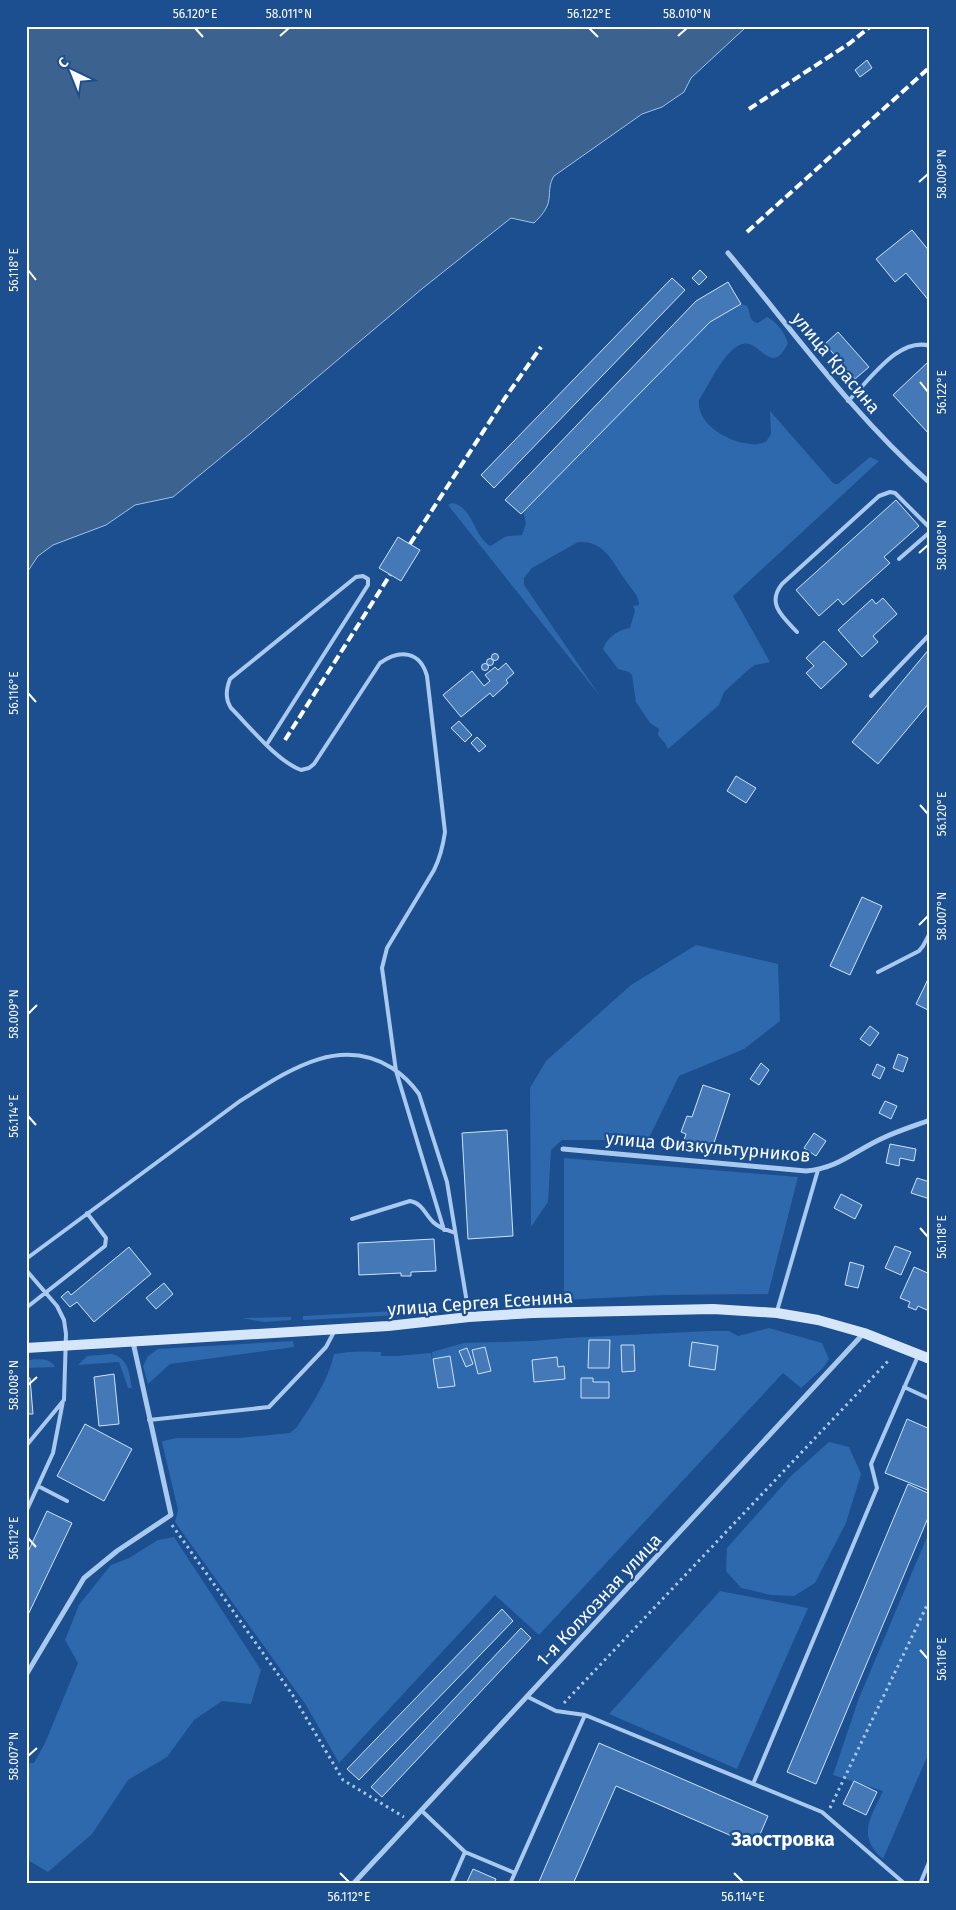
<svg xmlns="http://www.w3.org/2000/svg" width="956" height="1910" font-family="'Fira Sans',sans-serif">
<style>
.green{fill:#2e69ad}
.water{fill:#3c6290;stroke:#9cc4f0}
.building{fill:#4478b7;stroke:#cfe3fa}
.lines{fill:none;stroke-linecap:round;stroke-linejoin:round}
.path{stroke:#a9c9ee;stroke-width:3;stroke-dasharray:2.5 4;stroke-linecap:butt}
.lane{stroke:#a9c9ee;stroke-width:4}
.street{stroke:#a9c9ee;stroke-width:5}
.secondary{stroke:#d6e6fa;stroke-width:10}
.rail{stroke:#fff;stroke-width:4;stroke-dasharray:9 4;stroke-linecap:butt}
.ticks{fill:none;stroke:#fff;stroke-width:2}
.labels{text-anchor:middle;stroke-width:4.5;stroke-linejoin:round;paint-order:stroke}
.street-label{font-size:18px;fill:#fff;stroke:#1b4f8f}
.neighbourhood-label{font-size:19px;font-weight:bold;fill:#fff;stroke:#1b4f8f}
.neatline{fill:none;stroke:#fff;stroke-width:2}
.ticks-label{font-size:12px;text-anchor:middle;fill:#fff}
</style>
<rect width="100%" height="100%" fill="#1b4f8f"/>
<path class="green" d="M741,304L747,306C751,313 748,321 758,323L767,317C777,322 784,332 788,343C771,379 760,338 742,344C723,351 710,384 699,400C696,424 729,443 751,444C756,445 761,443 766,442L771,434L770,411L834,484H838L870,457L879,461L733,596L770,662L755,665L748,670L724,692L719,705L668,749L665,743L658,735L659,729L650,723L636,702L632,675L629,672L618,669L603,649C607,638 617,630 630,628L635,611L633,606L639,605C639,595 631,589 626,581C613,563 605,540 578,542L532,568L524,578V585L600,696L448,505L452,503C473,507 473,535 490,546C497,543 499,540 505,537C510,535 517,536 522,535L526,523L523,511L710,322Z
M696,945L778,964L780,1021L744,1049L679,1076L648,1140H562L551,1150L548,1202L531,1227L530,1088L546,1061L631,985Z
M564,1158L798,1177L768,1294L663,1295L564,1300Z
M415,1310L438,1311V1313L303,1320V1316Z
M291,1317V1320L265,1322L241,1318Z
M769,1328L822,1343L829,1359L823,1368L801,1388L783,1373L539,1635L495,1595L339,1763L306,1705L175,1522L178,1510L162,1442L163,1441L176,1438H239L290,1433L297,1427C312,1404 328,1381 334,1354C349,1351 366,1351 381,1352V1356H397L431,1353L433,1368L432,1352L464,1343L532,1341L567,1338L709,1331H729L738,1336Z
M293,1341L294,1347L170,1364L148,1384L143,1366L148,1356L158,1349Z
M112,1354C129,1359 129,1373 132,1388H128L119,1362L78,1365L87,1356Z
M26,1360C36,1360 49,1356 55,1367L26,1368Z
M829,1442L849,1447L861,1474L846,1523L815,1583L794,1596L771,1595L741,1588L726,1571L727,1548L791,1476Z
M930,1530V1750L883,1859C856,1836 871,1817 883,1791L833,1775L859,1698Z
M174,1537L261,1670L251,1704L222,1701L194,1720L167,1757L128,1780L92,1834L48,1872L26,1859V1763H34L45,1743L78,1663L65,1640L79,1605L111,1565L129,1558L158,1540Z
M720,1591L808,1608L737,1769L609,1714Z"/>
<path class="water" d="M26,26H762L745,28L691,78L684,92L662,107L642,114L554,176C549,184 550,190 549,199C548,209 540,217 534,223L511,218L423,288L251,433L173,497L135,505L106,525L53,545L38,556L26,574Z"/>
<path class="building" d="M867,60L872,68L860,77L855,70Z
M912,230L930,252V302L906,273L895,282L876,259Z
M700,270L707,277L699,285L692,278Z
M672,278L685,290L494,488L481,475Z
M728,282L741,304L710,322L521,514L505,500L696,301Z
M838,332L869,367L855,379L825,344Z
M927,363L930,367V435L893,395Z
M896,500L919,526L884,557L890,563L843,605L838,599L819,616L796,590Z
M398,537L420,550L401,581L379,568Z
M883,598L897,614L873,636L878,642L862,657L838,630L872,599L876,604Z
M824,641L847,664L821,689L806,673L814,666L806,658Z
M930,648V702L878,764L852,742Z
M491.5 657a3.5 3.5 0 1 1 7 0a3.5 3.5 0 1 1-7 0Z
M486.5 662a3.5 3.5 0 1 1 7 0a3.5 3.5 0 1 1-7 0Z
M506,663L514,673L506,680L508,683L493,697L490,693L461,717L443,695L472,671L484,686L490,681L485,675L495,667L498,670Z
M481.5 667a3.5 3.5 0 1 1 7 0a3.5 3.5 0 1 1-7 0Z
M459,721L472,735L465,742L451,728Z
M477,737L486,746L479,752L471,743Z
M736,776L756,788L746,803L727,791Z
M862,897L882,906L850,975L830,966Z
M930,975V1011L916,1004Z
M870,1026L879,1033L870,1046L860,1039Z
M898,1054L908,1058L903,1072L893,1068Z
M761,1063L769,1070L759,1085L750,1079Z
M877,1064L885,1068L880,1079L872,1075Z
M703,1085L730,1094L711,1152L683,1143L686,1134L681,1132L687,1116L692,1117Z
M885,1101L897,1106L891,1119L879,1113Z
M507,1130L513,1236L468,1239L462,1133Z
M814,1133L826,1141L816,1156L804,1148Z
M890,1144L916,1149L914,1161L900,1158L899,1166L886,1163Z
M917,1178L930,1182V1199L911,1193Z
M841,1194L862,1205L855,1219L834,1208Z
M434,1239L436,1271L411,1272V1276H401V1273L359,1275L358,1243Z
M895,1246L911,1252L901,1275L885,1268Z
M129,1247L151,1274L94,1322L77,1302L70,1307L61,1297L68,1291L71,1295Z
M850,1262L864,1266L858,1288L845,1285Z
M914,1267L930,1274L929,1311L918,1306L916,1310L908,1307L910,1302L900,1298Z
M164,1283L173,1294L156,1309L146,1298Z
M589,1340H610L609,1368H588Z
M692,1342L718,1346L715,1370L689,1366Z
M621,1345H634L635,1371L622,1372Z
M485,1347L491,1371L478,1374L472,1350Z
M467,1348L473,1364L466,1367L459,1351Z
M450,1356L455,1386L438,1388L433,1359Z
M557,1357L558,1367L564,1366L565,1379L534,1382L532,1360Z
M114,1374L119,1424L99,1426L94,1377Z
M26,1378H30L33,1414H26Z
M581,1378H593V1382H609V1398H581Z
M907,1419L930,1429V1491L885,1473Z
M85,1424L132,1449L104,1501L57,1476Z
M908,1484L930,1494V1513L816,1784L787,1772Z
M47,1511L72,1523L26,1619V1556Z
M502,1609L513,1621L359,1780L347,1769Z
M521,1628L531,1638L382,1797L371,1787Z
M599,1743L768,1816L755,1846L616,1786L573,1884H538Z
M854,1781L877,1792L866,1815L843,1804Z
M473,1869L496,1879L494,1884H466Z"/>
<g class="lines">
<path class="path" d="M172,1525L292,1694L343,1780L404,1817
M564,1703L890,1359
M830,1808L930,1599"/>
<path class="lane" d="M848,401C869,382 898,336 930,346
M899,559L930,532
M797,632C783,617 766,604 782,584L879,496L890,492L895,493L930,528
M871,696L930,634
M267,744L368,585V579L363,576L356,577L230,679C226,690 225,698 231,708C250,727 277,761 301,770L309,768L314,764L380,663C400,649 420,651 427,676L445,832C443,846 440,858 434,870L387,948L382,968L396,1071L444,1230
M878,972L919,951L923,946L930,933
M352,1219L410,1201C422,1203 425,1214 433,1222C439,1228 447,1230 455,1233
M26,1259L240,1101C285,1073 338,1034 392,1068C403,1075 411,1083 419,1094L447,1182L469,1315
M26,1270L57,1306L64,1320L66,1334L64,1400L26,1446
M26,1308L105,1246L106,1238L87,1213
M777,1311L818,1170
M904,1387L930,1399
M149,1420L269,1407L326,1347L335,1330
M38,1486L67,1501
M26,1512L53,1453L63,1401
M528,1697L556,1711L585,1715L822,1812L905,1884
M753,1784L877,1488L871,1464L918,1356
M422,1811L465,1852L515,1873
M451,1884L465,1852
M510,1884L585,1715
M920,1884L930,1860"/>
<path class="street" d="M728,253C794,332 853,415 930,483
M563,1149L806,1171C839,1168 854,1151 883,1138C898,1131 914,1126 930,1120
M26,1675L84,1578L117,1551L171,1515L133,1342
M353,1884L864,1333"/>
<path class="secondary" d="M26,1348L388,1326L469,1317L533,1313L713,1309L777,1313L818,1320L864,1333L930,1359"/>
<path class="rail" d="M749,109L850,43L871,26
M747,232L930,67
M410,544L505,398L541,347
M285,740L390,575"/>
</g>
<path class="ticks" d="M195,28L203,37M589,28L598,37M280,36L289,28M678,36L687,28M919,182L928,174M28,270L36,280M920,382L928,392M919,553L928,545M28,693L36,702M920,805L928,814M919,925L928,916M28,1014L37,1005M28,1116L36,1125M920,1228L928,1237M28,1385L37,1377M28,1538L36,1547M920,1650L928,1659M28,1756L37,1748M340,1873L349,1882M734,1873L743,1882"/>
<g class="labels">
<g class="street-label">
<text transform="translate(836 363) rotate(50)" y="6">улица Красина</text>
<text transform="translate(708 1147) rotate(5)" y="6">улица Физкультурников</text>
<text transform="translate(480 1303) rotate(-4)" y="6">улица Сергея Есенина</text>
<text transform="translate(599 1600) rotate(-47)" y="6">1-я Колхозная улица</text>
</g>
<g class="neighbourhood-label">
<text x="783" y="1846">Заостровка</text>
</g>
</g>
<rect width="956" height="1910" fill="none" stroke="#1b4f8f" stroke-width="55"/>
<g transform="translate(72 72) rotate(317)" stroke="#1b4f8f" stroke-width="4" paint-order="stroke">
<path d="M0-4L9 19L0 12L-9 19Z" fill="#ffffff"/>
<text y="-8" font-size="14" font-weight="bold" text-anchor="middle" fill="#ffffff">С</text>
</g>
<rect x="28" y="28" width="900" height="1854" class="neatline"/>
<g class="ticks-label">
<text x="195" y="18">56.120°E</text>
<text x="289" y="18">58.011°N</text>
<text x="589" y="18">56.122°E</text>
<text x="687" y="18">58.010°N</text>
<text transform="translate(942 174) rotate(-90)" y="4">58.009°N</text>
<text transform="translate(14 270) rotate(-90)" y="4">56.118°E</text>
<text transform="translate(942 392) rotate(-90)" y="4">56.122°E</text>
<text transform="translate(942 545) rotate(-90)" y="4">58.008°N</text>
<text transform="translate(14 693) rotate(-90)" y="4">56.116°E</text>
<text transform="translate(942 814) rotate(-90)" y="4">56.120°E</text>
<text transform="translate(942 916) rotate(-90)" y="4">58.007°N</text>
<text transform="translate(14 1014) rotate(-90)" y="4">58.009°N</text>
<text transform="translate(14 1116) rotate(-90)" y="4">56.114°E</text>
<text transform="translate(942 1237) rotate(-90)" y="4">56.118°E</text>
<text transform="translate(14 1385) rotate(-90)" y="4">58.008°N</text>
<text transform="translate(14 1538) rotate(-90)" y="4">56.112°E</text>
<text transform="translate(942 1659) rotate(-90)" y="4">56.116°E</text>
<text transform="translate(14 1756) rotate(-90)" y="4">58.007°N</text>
<text x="349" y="1901">56.112°E</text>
<text x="743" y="1901">56.114°E</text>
</g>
</svg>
